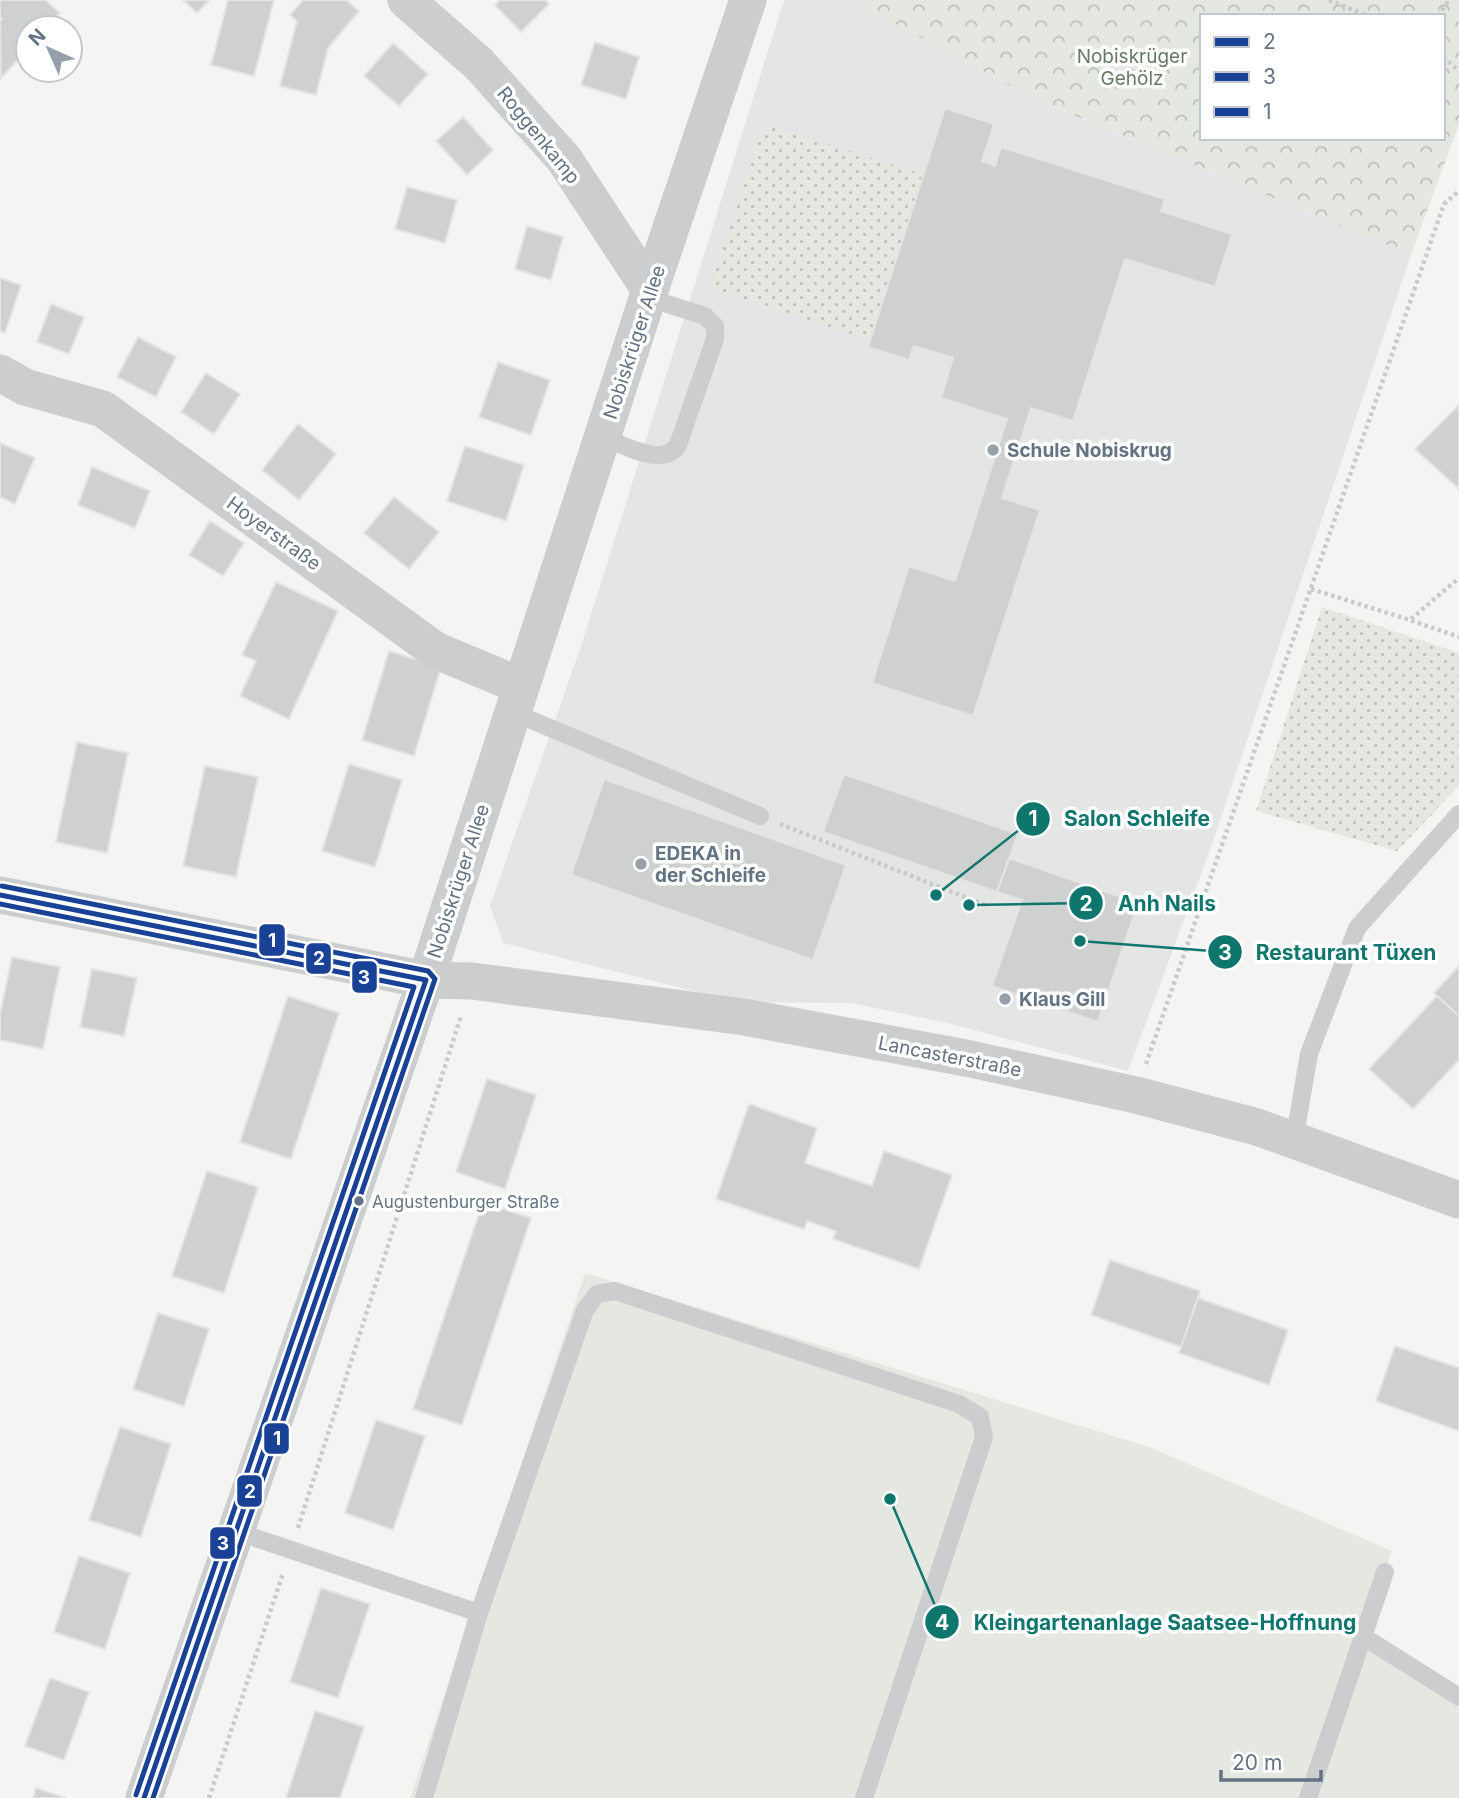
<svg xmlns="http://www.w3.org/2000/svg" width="1459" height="1798" font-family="Inter,sans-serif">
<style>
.built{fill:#e4e6e5}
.grass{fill:url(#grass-dots)}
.forest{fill:url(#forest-crowns);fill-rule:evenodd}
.garden{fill:#e4e8e1}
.building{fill:#cfd1d1;stroke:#e4e4e2;stroke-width:2}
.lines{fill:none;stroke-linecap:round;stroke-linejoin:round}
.path{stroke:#cacacb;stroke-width:4.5;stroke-dasharray:3.5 3.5;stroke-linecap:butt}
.lane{stroke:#cccdce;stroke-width:18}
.street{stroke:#cccdce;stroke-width:37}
.bus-1-casing{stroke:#fff;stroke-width:10}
.bus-2-casing{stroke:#fff;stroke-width:10}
.bus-3-casing{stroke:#fff;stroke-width:10}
.bus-1{stroke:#194196;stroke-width:5}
.bus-2{stroke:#194196;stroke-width:5}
.bus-3{stroke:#194196;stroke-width:5}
.poi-dot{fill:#96a0ab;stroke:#fff;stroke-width:2.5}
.bus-dot{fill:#637384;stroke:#fff;stroke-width:2.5}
.labels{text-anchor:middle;stroke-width:7;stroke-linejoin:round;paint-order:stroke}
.bus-label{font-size:17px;fill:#637384;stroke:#fff;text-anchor:start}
.park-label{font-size:19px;fill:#657b62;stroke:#fff}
.street-label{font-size:19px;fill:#637384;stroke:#fff}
.poi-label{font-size:19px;font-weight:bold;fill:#637384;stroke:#fff;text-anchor:start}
.leader{fill:none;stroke:#0f766e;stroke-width:2.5}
.callout-dot{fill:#0f766e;stroke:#fff;stroke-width:2.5}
.mark-label{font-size:21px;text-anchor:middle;font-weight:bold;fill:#fff}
.callout-label{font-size:21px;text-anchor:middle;font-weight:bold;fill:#0f766e;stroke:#fff;stroke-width:7;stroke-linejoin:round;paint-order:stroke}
.line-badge{stroke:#fff;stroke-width:2.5}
.badge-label{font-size:19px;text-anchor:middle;font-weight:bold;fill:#fff}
</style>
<defs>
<pattern id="grass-dots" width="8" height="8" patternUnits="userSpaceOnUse" patternTransform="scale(1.75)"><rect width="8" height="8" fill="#e4e8e1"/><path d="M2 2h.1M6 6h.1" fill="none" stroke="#bcc0bc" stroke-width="1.8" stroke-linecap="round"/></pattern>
<pattern id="forest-crowns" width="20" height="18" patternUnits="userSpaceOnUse" patternTransform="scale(1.75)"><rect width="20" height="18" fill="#e4e8e1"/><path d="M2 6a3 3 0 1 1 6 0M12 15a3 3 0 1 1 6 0" fill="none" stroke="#bcc0bc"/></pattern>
</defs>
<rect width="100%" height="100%" fill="#f4f5f3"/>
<path class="built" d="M784,0H851L1035,99L1411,255L1209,853L1128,1071L943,1022L851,1003L737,1002L503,943L490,906L581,646Z"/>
<path class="grass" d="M764,123L924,175L870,340L710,288Z
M1322,607L1459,653V786L1397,851L1256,811Z"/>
<path class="forest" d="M851,0H1459V124L1411,255L1035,99ZM1202,16H1443V138H1202Z"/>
<path class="garden" d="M585,1273L1149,1447L1392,1551L1364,1637L1459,1691V1798H410Z"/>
<path class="building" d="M0,0H45L60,13L46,28H28V49L1,78L0,22L2,19L0,17Z
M183,0H209L197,13Z
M228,0H274L254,76L211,65Z
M303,0H346L359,11L328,48L316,95L280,86L297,21L290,15Z
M500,0H545L549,4L521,32L495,5Z
M595,42L639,57L626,99L581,85Z
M393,43L428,74L399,106L364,76Z
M945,108L994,124L982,161L995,166L1001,147L1165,199L1161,211L1232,234L1215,287L1125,259L1073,421L1031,408L1002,498L1040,510L973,716L872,683L909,566L955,581L1007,419L941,398L953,358L914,346L909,360L868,347Z
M463,117L493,150L467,175L436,141Z
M407,187L457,200L445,243L395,229Z
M527,226L563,237L551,280L515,269Z
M0,278L21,285L5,333L0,331Z
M51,304L84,317L69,354L37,342Z
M138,337L176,357L156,397L117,377Z
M498,362L550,380L531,435L479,417Z
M206,373L240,394L214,434L181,412Z
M1459,405V489L1415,449Z
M298,424L336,454L299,500L262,470Z
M0,443L35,458L15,504L0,497Z
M465,446L524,465L506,521L447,501Z
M92,467L150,491L135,528L78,505Z
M394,497L439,532L409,569L364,533Z
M210,521L244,543L223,576L189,555Z
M276,582L338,611L289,719L240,696L256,661L242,655Z
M389,651L441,667L414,756L362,740Z
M77,742L128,753L107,853L56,842Z
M349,764L402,780L375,867L322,851Z
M205,766L258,777L236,877L183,866Z
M844,774L1018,834L997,892L823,832Z
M604,779L846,865L813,960L571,875Z
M1009,858L1138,903L1098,1022L992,986L1022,900L997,892Z
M12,957L60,967L43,1049L0,1040V1014Z
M1459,966V1016L1434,993Z
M92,969L137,978L124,1036L80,1027Z
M288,996L339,1013L291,1159L240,1142Z
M1437,996L1459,1016V1060L1413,1109L1369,1069Z
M487,1079L536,1095L505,1189L456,1172Z
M749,1104L817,1128L805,1163L872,1186L884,1151L952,1175L919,1269L833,1239L836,1231L807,1221L804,1229L716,1199Z
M207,1171L258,1187L224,1293L172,1276Z
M483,1202L531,1218L462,1425L413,1409Z
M1110,1260L1200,1291L1181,1347L1091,1315Z
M1198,1298L1288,1330L1269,1385L1179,1353Z
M158,1313L209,1329L184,1406L133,1389Z
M1395,1346L1459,1368V1431L1376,1401Z
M376,1420L425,1436L393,1530L345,1513Z
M120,1427L171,1444L141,1537L89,1520Z
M79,1556L130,1573L105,1649L54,1632Z
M321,1588L370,1604L338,1698L290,1682Z
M50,1678L89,1692L64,1760L25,1746Z
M315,1711L364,1727L340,1798H286Z
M36,1788L66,1798H33Z"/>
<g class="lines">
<path class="path" d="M1329,0L1368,16
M1438,16L1449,0
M1443,57L1459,71
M1311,589L1410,620L1459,637
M1411,619L1459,578
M780,824L985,905
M1146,1064L1444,204L1459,191
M298,1528L461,1016
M209,1798L283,1573"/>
<path class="lane" d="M603,437C623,445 664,468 678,445L715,339V326L705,316L648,298
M512,712L760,816
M1294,1141L1309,1054L1357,928L1459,814
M235,1531L479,1613
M1364,1637L1459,1697
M424,1798L479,1613L585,1310L597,1294L615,1291L959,1404L980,1417L984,1437L864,1798
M1308,1798L1385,1572"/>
<path class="street" d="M406,0L479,64L564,159L650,290
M0,373L25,387L103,409L435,650L521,686
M0,895L426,980L472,981L744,1017L966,1058L1136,1095L1257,1127L1459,1200
M144,1798L426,980L650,290L748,0"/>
<g class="bus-1-casing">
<path id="bus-1" d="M0,895L426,980L144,1798"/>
</g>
<g class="bus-2-casing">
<path id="bus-2" d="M0,904L414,987L136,1795"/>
</g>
<g class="bus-3-casing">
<path id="bus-3" d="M2,886L428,971L435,979L153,1798"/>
</g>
<use href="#bus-1" class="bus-1"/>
<use href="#bus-2" class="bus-2"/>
<use href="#bus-3" class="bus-3"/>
</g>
<g class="poi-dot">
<circle cx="993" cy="450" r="7"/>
<circle cx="641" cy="864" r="7"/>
<circle cx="1005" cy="999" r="7"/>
</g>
<circle class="bus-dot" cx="359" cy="1201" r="6"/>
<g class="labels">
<g class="bus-label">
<text x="372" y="1208">Augustenburger Straße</text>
</g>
<g class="park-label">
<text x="1132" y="63">Nobiskrüger<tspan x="1132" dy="22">Gehölz</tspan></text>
</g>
<g class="street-label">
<text transform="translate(539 135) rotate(51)" y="7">Roggenkamp</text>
<text transform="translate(634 342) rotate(-72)" y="7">Nobiskrüger Allee</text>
<text transform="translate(274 533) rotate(36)" y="7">Hoyerstraße</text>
<text transform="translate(458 881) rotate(-72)" y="7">Nobiskrüger Allee</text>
<text transform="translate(950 1056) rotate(11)" y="7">Lancasterstraße</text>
</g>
<g class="poi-label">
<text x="1007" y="457">Schule Nobiskrug</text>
<text x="655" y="860">EDEKA in<tspan x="655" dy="22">der Schleife</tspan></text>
<text x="1019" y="1006">Klaus Gill</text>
</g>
</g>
<path class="leader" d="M936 895L1033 819M969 905L1086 903M1080 941L1225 952M890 1499L942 1622"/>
<g class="callout-dot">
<circle cx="936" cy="895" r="7"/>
<circle cx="969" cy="905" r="7"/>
<circle cx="1080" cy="941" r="7"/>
<circle cx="890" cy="1499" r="7"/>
<circle cx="1033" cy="819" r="18"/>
<circle cx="1086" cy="903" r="18"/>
<circle cx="1225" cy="952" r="18"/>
<circle cx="942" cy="1622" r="18"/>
</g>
<g class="mark-label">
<text x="1033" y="826">1</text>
<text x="1086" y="911">2</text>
<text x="1225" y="960">3</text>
<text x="942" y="1630">4</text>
</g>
<g class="callout-label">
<text x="1137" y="826">Salon Schleife</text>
<text x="1167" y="911">Anh Nails</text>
<text x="1346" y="960">Restaurant Tüxen</text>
<text x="1165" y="1630">Kleingartenanlage Saatsee-Hoffnung</text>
</g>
<g class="line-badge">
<rect x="258" y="923" width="28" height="34" rx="7" fill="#194196"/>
<rect x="305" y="942" width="27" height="33" rx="7" fill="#194196"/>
<rect x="351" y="960" width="27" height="34" rx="7" fill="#194196"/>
<rect x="263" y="1422" width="27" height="33" rx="7" fill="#194196"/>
<rect x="236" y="1474" width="27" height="34" rx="7" fill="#194196"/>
<rect x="209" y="1526" width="27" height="34" rx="7" fill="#194196"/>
</g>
<g class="badge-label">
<text x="272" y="947">1</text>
<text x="319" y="965">2</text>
<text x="364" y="984">3</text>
<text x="277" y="1445">1</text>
<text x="250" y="1498">2</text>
<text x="223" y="1550">3</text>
</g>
<rect x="1200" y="14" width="245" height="126" fill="#ffffff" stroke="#c1c7ce" stroke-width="2"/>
<rect x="1214" y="37" width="35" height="10" fill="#194196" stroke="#c1c7ce" stroke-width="2"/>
<text x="1263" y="49" font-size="21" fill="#637384">2</text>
<rect x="1214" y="72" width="35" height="10" fill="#194196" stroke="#c1c7ce" stroke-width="2"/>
<text x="1263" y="84" font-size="21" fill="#637384">3</text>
<rect x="1214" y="107" width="35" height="10" fill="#194196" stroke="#c1c7ce" stroke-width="2"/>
<text x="1263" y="119" font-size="21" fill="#637384">1</text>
<g transform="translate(49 49) rotate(315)"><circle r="33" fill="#ffffff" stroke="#c1c7ce" stroke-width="2"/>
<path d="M0-5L12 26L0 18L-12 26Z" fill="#96a0ab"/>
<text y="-10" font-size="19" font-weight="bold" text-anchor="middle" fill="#637384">N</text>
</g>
<path d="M1221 1770v10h100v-10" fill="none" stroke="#637384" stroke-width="3.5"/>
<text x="1232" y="1770" font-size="21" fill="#637384" stroke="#ffffff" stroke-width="5" paint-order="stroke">20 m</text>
</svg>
